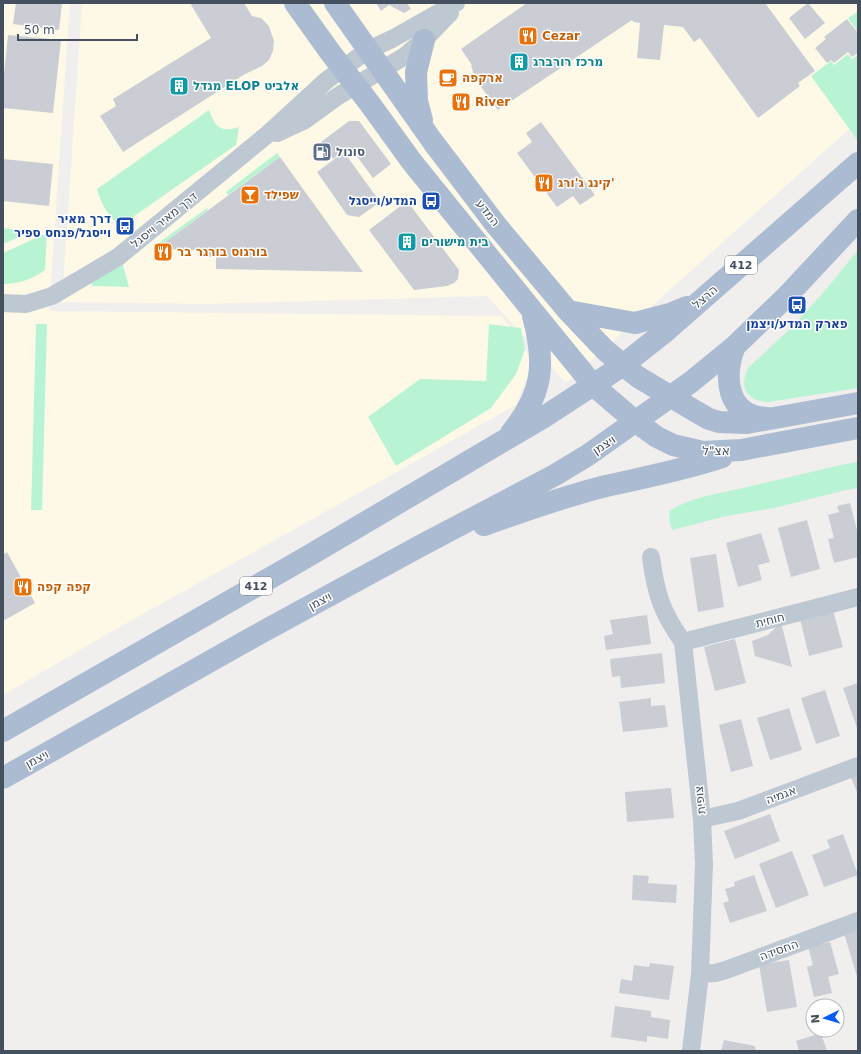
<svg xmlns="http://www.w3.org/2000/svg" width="861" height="1054" font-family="'DejaVu Sans','Noto Sans Hebrew',sans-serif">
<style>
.commercial{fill:#fef9e6}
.green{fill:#b8f4d4}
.building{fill:#cacdd4}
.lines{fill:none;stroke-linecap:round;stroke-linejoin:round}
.minor{stroke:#bdc8d2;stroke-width:18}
.major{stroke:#abbbd1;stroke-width:22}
.labels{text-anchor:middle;stroke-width:3;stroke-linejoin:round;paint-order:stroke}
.shield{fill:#fff;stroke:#7c848e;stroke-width:1}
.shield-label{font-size:11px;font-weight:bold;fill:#44505e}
.food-label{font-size:12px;font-weight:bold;fill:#c56008;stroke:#fff;text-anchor:start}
.culture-label{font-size:12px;font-weight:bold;fill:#0d838f;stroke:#fff;text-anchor:start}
.service-label{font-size:12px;font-weight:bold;fill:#4e5e75;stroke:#fff;text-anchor:start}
.transit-label{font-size:12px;font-weight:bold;fill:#164399;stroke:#fff;text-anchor:end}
.street-label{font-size:12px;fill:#44505e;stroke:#fff}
</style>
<rect width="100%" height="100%" fill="#f1eeee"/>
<path class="commercial" d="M3,3H70L49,311L502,316L533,361L516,405L109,633L3,695Z
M82,3H858V121L566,383L487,296L206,304L62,302Z"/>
<path class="green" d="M858,11V32L848,18Z
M848,54L852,59L858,55V141L811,76L831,61L834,65Z
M209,110C215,127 221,133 239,127L236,145L120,226C108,215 101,205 97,189Z
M277,153L280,157L228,195L226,192Z
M207,208L208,210L156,249L154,246Z
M3,228L32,232L3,244Z
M47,233L45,270C32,279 19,284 3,284V253Z
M858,250V388L768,402C746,401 739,387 748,368L790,329L823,293Z
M122,261L129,287L92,286L91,279Z
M36,324H47L42,510H31Z
M489,324L521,328L525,350L516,374L491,408L396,466L368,417L420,379L486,381Z
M858,462V488L846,490L774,508L726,516L672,530L670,523L669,511C691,497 718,494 743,488C777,480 811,472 845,464Z"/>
<path class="building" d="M16,3H62L59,30L13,24Z
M190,3H244L252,16L261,18L269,26L274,41L273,51L269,60L262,66L245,74L123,152L100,116L116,106L113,99L211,38Z
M376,3H407L411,9L404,13L389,5L381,11Z
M527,3H765L815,71L798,83L800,86L758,118L700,38L694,42L683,27L664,25L660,60L637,58L640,23L634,22L632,20L498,110L481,87L473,72L471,65H472L461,49Z
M808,3L825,23L805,39L789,18Z
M847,19L858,33V53L852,57L848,52L834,63L831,60L827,63L815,48L826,39L824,37Z
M8,35L61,40L53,113L3,108V84Z
M349,121H359L391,164L373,178L350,147L333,159L321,142Z
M541,122L595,195L580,205L573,196L557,207L517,153L532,142L526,133Z
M344,152L380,202L359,217L347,215L317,172Z
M280,157L363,272L216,269V257H198V250L156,249Z
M3,159L53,164L49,206L3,201Z
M407,201L459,270L458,279L454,283L447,286L414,290L369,230Z
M850,503L858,534V557L834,563L828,539L834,538L828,515L839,512L837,506Z
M807,520L820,569L791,577L778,528Z
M761,533L770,562L758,565L762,580L738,587L726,543Z
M7,552L35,603L3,621V555Z
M716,554L724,607L698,612L690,558Z
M833,610L843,647L809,656L800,619Z
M647,615L651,644L606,650L604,636L613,634L610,620Z
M781,622L792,667L755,656L752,641L768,635Z
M735,639L746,683L715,691L704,647Z
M662,653L665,683L621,688L620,676L612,677L610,659Z
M858,683V727L857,728L843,688Z
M825,690L840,736L816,744L801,698Z
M651,698V706L665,705L668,727L623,732L619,702Z
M789,708L802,750L770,760L757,718Z
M741,719L753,766L731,772L719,725Z
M858,775V794L851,778Z
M671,788L674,818L627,822L625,792Z
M770,814L780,841L735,859L724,831Z
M843,834L858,875L824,887L812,855L830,848L827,840Z
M792,851L809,895L776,908L759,864Z
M633,875L649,876L648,883L677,885L676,903L632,900Z
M754,875L767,911L730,923L723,903L729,901L725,889L735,886L734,882Z
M858,929V980L844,933Z
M830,942L839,974L828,977L832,993L814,997L807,967L813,965L808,947Z
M789,960L797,1007L767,1012L759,965Z
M650,963L674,966L669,1000L619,993L621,979L632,981L634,965L649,967Z
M615,1006L651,1011V1017L670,1020L668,1039L647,1036V1042L611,1037Z
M821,1033L827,1051H799L796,1041Z
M724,1040L755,1046L756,1051H721Z"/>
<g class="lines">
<path class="minor" d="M277,133L305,120L338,96L405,56L424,40L450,13
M3,303L26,304L52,296L118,257L268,134L327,80L368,50L392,39L456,3
M651,557C656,594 661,611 683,642L702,819L704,864L700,974L691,1051
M683,642L858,597
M702,819L738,811L858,766
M700,974L715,973L726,970L858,921"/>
<path class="major" d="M295,3L330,52L370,104L412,162L531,309L593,385L636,422L657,437L673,445L703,452L741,450L858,428
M335,3L433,142L496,225L568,311L605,350L623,365L638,377L695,411L709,419L719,422L747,423L858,403
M422,120L417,101L416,72L424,40
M568,311L635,323L670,314L687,307
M735,346C723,376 726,417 767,418
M511,433C543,394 546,364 533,316
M484,525C524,511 565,496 606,486C645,477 684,470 722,457
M3,731L305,558L544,417L593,385L623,365L666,331L858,163
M3,778L255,636L422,545L555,475L588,455L691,382L735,346L787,296L858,220"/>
</g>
<defs>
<g id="restaurant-square" transform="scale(1)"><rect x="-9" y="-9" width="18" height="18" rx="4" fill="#e8710a" stroke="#fff"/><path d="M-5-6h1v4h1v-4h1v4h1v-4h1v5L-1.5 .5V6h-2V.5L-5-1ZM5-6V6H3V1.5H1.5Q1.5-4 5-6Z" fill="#fff"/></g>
<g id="building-square" transform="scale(1)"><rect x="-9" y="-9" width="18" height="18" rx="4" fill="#0f9aa8" stroke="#fff"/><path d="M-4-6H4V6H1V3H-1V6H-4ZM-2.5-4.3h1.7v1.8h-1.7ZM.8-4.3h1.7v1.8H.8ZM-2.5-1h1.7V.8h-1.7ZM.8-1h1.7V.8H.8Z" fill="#fff"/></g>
<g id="cafe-square" transform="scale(1)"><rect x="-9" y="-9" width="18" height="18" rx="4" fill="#e8710a" stroke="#fff"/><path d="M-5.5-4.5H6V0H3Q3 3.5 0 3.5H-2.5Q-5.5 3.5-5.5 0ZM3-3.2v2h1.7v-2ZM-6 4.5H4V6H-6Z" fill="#fff"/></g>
<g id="fuel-square" transform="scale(1)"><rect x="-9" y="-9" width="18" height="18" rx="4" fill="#5c6f8a" stroke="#fff"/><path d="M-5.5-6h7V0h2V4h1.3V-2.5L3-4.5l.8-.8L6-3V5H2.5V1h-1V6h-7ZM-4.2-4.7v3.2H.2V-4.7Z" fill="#fff"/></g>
<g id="bar-square" transform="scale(1)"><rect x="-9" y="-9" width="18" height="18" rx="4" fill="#e8710a" stroke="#fff"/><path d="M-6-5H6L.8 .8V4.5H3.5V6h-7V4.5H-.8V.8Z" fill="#fff"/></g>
<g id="bus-square" transform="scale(1)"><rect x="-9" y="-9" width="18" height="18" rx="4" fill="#1a4fb4" stroke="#fff"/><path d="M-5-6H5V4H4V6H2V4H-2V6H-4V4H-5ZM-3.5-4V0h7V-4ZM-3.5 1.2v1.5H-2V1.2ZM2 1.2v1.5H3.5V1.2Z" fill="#fff"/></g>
</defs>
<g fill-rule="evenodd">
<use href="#restaurant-square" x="528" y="36"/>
<use href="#building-square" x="519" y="62"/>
<use href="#cafe-square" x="448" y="78"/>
<use href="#building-square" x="179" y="86"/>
<use href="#restaurant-square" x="461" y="102"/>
<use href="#fuel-square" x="322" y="152"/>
<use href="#restaurant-square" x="544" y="183"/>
<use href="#bar-square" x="250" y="195"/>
<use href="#bus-square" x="431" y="201"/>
<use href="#bus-square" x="125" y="226"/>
<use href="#building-square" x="407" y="242"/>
<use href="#restaurant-square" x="163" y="252"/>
<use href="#bus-square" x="797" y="305"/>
<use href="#restaurant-square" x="23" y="587"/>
</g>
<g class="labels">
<g class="shield">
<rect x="725" y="256" width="32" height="18" rx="3"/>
<rect x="240" y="577" width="32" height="18" rx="3"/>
</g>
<g class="shield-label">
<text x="741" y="269">412</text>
<text x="256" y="590">412</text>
</g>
<g class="food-label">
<text x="542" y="40">Cezar</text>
<text x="462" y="82">ארקפה</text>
<text x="475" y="106">River</text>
<text x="558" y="187">קינג ג'ורג'</text>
<text x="264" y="199">שפילד</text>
<text x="177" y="256">בורגוס בורגר בר</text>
<text x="37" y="591">קפה קפה</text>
</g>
<g class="culture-label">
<text x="533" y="66">מרכז רורברג</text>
<text x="193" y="90">מגדל ELOP אלביט</text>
<text x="421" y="246">בית מישורים</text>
</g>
<g class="service-label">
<text x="336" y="156">סונול</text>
</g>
<g class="transit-label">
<text x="417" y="205">המדע/וייסגל</text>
<text x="111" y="223">דרך מאיר<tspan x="111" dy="14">וייסגל/פנחס ספיר</tspan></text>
<text x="797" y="328" text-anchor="middle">פארק המדע/ויצמן</text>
</g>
<g class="street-label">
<text transform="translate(488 213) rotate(52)" y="4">המדע</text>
<text transform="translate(164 220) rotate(-39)" y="4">דרך מאיר וייסגל</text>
<text transform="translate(705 297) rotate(-41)" y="4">הרצל</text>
<text transform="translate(604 445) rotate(-34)" y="4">ויצמן</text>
<text x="716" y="455">אצ"ל</text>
<text transform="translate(320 601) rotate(-29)" y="4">ויצמן</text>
<text transform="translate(770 620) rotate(-14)" y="4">חוחית</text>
<text transform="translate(37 759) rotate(-29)" y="4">ויצמן</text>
<text transform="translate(781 795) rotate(-20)" y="4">אגמיה</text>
<text transform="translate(700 800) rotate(-96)" y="4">צופית</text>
<text transform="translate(779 950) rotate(-20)" y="4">החסידה</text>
</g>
</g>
<rect width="861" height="1054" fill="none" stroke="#44505e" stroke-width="8"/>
<g transform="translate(825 1018) rotate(265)"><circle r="19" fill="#ffffff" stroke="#b4b9bf"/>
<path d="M0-3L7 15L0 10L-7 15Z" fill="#045bf5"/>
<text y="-6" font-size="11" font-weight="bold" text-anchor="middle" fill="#44505e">N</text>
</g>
<path d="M18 34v6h119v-6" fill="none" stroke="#44505e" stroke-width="2"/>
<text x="24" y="34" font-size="12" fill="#44505e" stroke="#ffffff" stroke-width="3" paint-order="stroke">50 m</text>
</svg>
